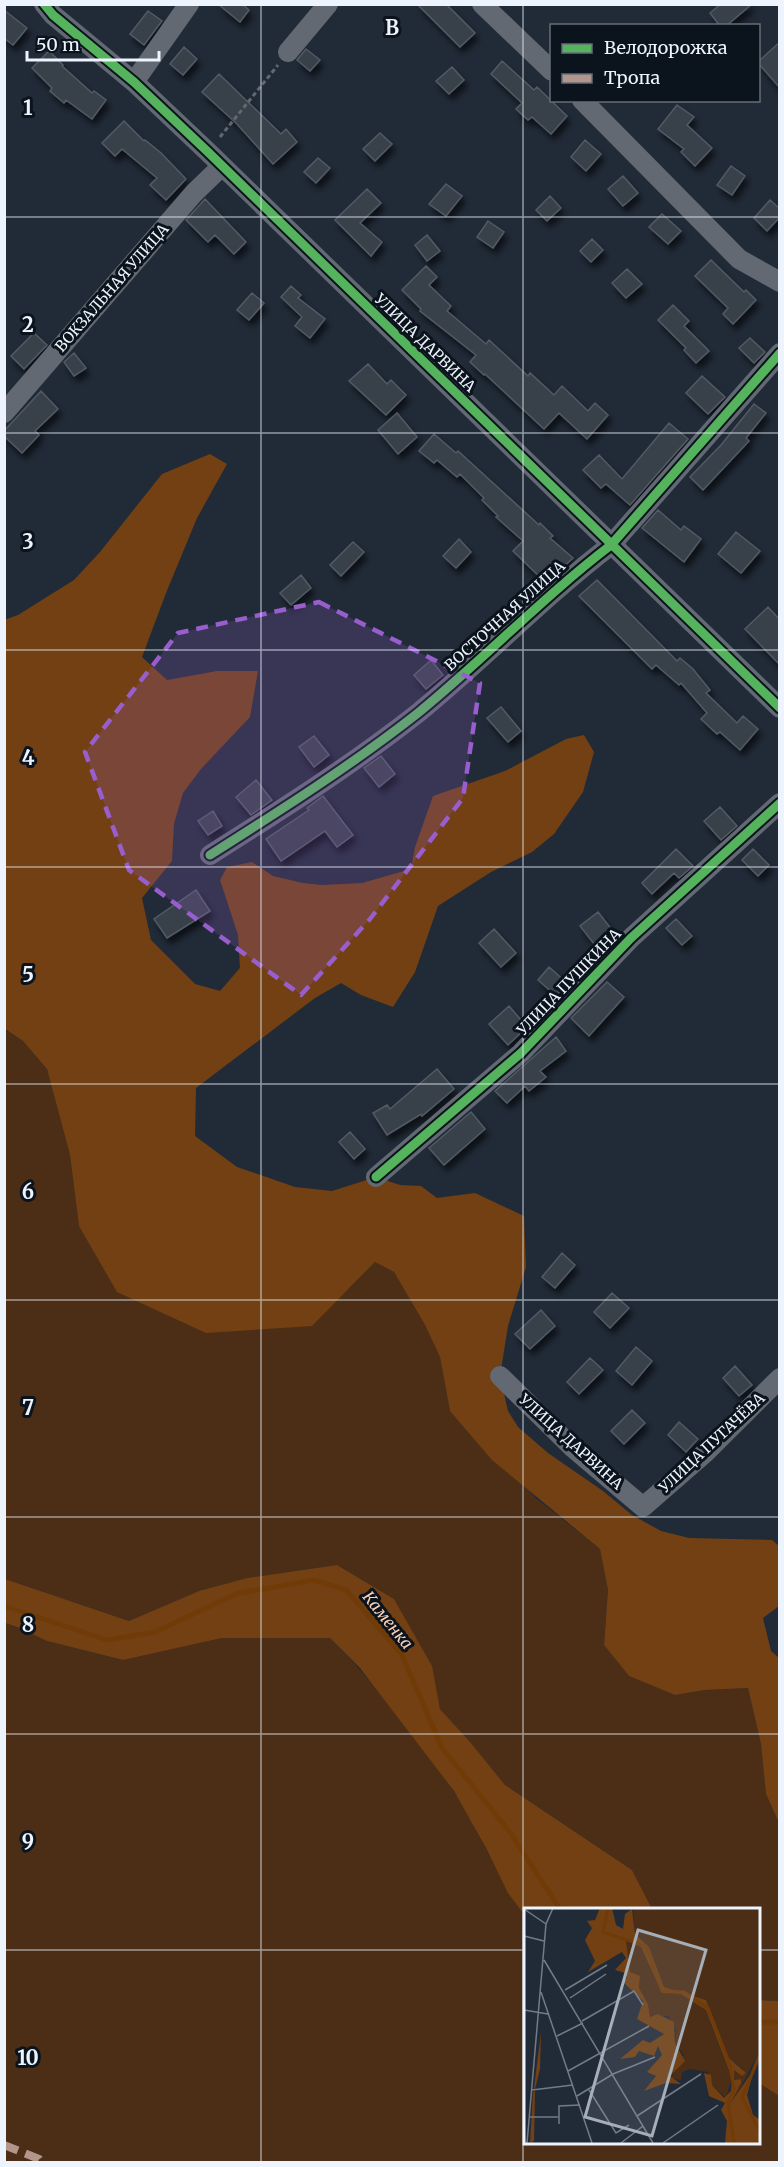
<svg xmlns="http://www.w3.org/2000/svg" width="784" height="2167" font-family="Merriweather,serif">
<style>
.green{fill:#4c2e17}
.forest{fill:#724012}
.lines{fill:none;stroke-linecap:round;stroke-linejoin:round}
.stream{stroke:#713b08;stroke-width:5}
.building{fill:#384049;stroke:#515a65;stroke-width:1.5;filter:url(#shadow)}
.path{stroke:#626871;stroke-width:3;stroke-dasharray:4.5 3;stroke-linecap:butt}
.minor{stroke:#626972;stroke-width:20}
.quiet{stroke:#b2968c;stroke-width:8;stroke-dasharray:15 8;stroke-linecap:butt}
.cycleway-casing{stroke:#0b131d;stroke-width:13}
.cycleway{stroke:#56b35d;stroke-width:9}
.marked{fill:#985ece;fill-opacity:0.2;stroke:#985ece;stroke-width:4.5;stroke-dasharray:12 8;stroke-linejoin:round}
.grid{fill:none;stroke:#edf4fd;stroke-width:1.5;stroke-opacity:0.55}
.labels{text-anchor:middle;stroke-width:6;stroke-linejoin:round;paint-order:stroke}
.street-label{font-size:15px;fill:#edf4fd;stroke:#0b131d}
.water-label{font-size:16px;font-style:italic;fill:#f8d3ba;stroke:#0b131d}
.inset-river{fill:none;stroke:#713b08;stroke-width:3}
.inset-road{fill:none;stroke:#737b87;stroke-width:1.5}
.view{fill:#a6aeb8;fill-opacity:0.15;stroke:#a6aeb8;stroke-width:3}
.inset-edge{fill:none;stroke:#edf4fd;stroke-width:3}
.grid-label{font-size:20px;text-anchor:middle;font-weight:bold;fill:#edf4fd;stroke:#0b131d;stroke-width:6;stroke-linejoin:round;paint-order:stroke}
</style>
<defs>
<filter id="shadow"><feDropShadow dx="3.5" dy="6" stdDeviation="3" flood-color="#0009"/></filter>
</defs>
<rect width="100%" height="100%" fill="#212b38"/>
<path class="green" d="M4,1029L23,1041L47,1069L70,1155L79,1226L343,1295L375,1262L394,1272L425,1325L440,1357L450,1411L537,1499L600,1549L608,1590L604,1645L629,1676L675,1695L705,1690L748,1688L761,1744L766,1794L779,1823V2001L759,2000L758,1909H652L632,1870L505,1785L471,1743L440,1709L431,1666L394,1599L337,1565L247,1578L199,1591L129,1621L5,1579Z
M4,1623L17,1627L47,1641L122,1660L222,1638H330C375,1683 417,1737 453,1790C480,1831 497,1878 526,1917V2142H758L759,2083L779,2096V2162H5Z"/>
<path class="forest" d="M210,454L227,464L197,518L166,593L142,657L167,680L217,671H258L250,717L201,769L183,793L174,824L172,861L142,898L151,940L195,984L220,991L240,968L238,935L220,880L227,867L252,862L273,876L303,883L322,885L362,883L411,869L415,847L433,796L505,771L566,739L584,735L594,752L583,792L554,834L532,852L491,872L438,906L415,972L393,1007L361,995L341,983L315,998L196,1088L195,1136L237,1167L295,1187L332,1191L376,1177L400,1185L421,1186L437,1198L475,1193L524,1216L526,1267L508,1326L500,1376L508,1411L518,1427L548,1453L603,1491L632,1515L661,1531L689,1538L772,1540L779,1546V1606L763,1618L771,1651L779,1658V1823L766,1794L761,1744L748,1688L705,1690L675,1695L629,1676L604,1645L608,1590L600,1549L492,1460L450,1411L440,1357L425,1325L394,1272L375,1262L312,1326L206,1333L117,1292L79,1226L70,1155L47,1069L23,1041L5,1029L4,620L18,615L74,580L100,552L162,474Z
M337,1565L394,1599L432,1666L440,1709L471,1743L505,1785L632,1870L652,1909H526V1917L508,1893L486,1848L454,1791L360,1668L330,1638H222L123,1660L47,1641L17,1627L5,1623V1579L129,1621L199,1591L247,1578Z
M758,2000L779,2001V2096L759,2083Z"/>
<g class="lines">
<path class="stream" d="M4,1606L107,1640L155,1632L236,1594L314,1580L346,1590L401,1653L442,1748L509,1831L560,1909
M758,2022H780"/>
</g>
<path class="building" d="M218,4H242L249,10L240,22Z
M417,4H446L475,33L460,47Z
M721,4H752L726,26H720L710,13Z
M4,10L27,28L13,45L4,38Z
M148,11L162,21L144,45L130,34Z
M780,42V88L759,64V61Z
M184,47L197,59L183,75L170,64Z
M306,49L320,60L310,71L297,60Z
M49,51L63,65L62,66L92,93L94,91L106,100L92,119L66,100L64,103L50,91L52,88L32,68Z
M502,61L534,90L537,87L567,116L551,134L532,117L528,120L516,109L522,103L491,74Z
M452,67L464,80L449,94L436,81Z
M219,74L281,134L286,129L297,142L273,164L236,123L202,92Z
M677,105L694,117L687,125L712,148L695,166L681,152L684,149L658,129Z
M124,121L144,141L145,140L161,153L186,179L166,200L150,185L157,178L122,149L115,156L102,143Z
M380,133L392,144L375,161L363,149Z
M585,140L601,154L586,171L571,157Z
M318,158L330,168L316,183L304,172Z
M731,166L745,176L732,195L717,185Z
M623,176L638,193L623,206L608,189Z
M446,184L462,196L446,216L429,204Z
M367,189L381,203L360,223L382,242L371,256L335,220Z
M550,196L561,208L547,221L536,210Z
M205,199L246,242L234,254L215,235L208,242L186,220Z
M770,200L780,209V217L767,231L754,218Z
M662,214L681,231L668,244L649,227Z
M488,221L504,232L493,248L477,237Z
M427,235L440,251L427,261L415,245Z
M592,239L603,250L591,262L580,251Z
M711,260L744,292L746,290L756,300L733,324L723,314L728,308L695,276Z
M426,266L437,277L429,285L451,306L447,311L486,344L489,340L528,376L530,373L554,395L562,386L588,411L595,403L608,415L587,439L559,413L544,429L485,374L484,375L470,362L476,355L420,311L421,309L402,290Z
M627,269L642,284L626,298L612,283Z
M291,286L301,295L298,298L325,319L310,338L295,326L302,317L281,297Z
M252,293L264,303L249,320L237,310Z
M673,305L689,321L684,326L709,351L696,363L684,350L686,348L658,320Z
M34,333L47,345L24,369L11,356Z
M750,338L765,352L754,363L739,348Z
M74,353L86,368L74,376L64,362Z
M368,364L387,384L391,380L406,395L386,415L349,381Z
M702,376L725,397L708,414L686,393Z
M41,391L58,409L35,431L39,435L22,453L4,436V431Z
M754,404L766,413L746,438L749,441L703,490L690,477L721,445Z
M397,413L417,437L398,454L378,430Z
M669,423L688,439L630,505L606,484L601,488L583,470L599,455L622,479Z
M434,434L456,453L458,451L539,525L540,523L553,536L550,538L573,558L546,583L513,551L523,541L496,517L498,516L482,500L484,498L460,474L457,477L437,460L434,463L419,451Z
M658,510L681,530L684,526L701,539L684,562L642,528Z
M736,532L760,551L741,573L718,554Z
M459,539L471,552L456,568L443,556Z
M353,542L364,552L341,576L330,565Z
M301,575L311,588L291,605L280,593Z
M597,580L677,661L680,658L693,669L710,690L706,693L737,723L743,716L758,729L740,750L720,732L717,734L701,719L707,713L681,683L679,685L656,665L652,669L579,596Z
M768,607L780,620V665L745,629Z
M431,660L443,675L426,689L414,675Z
M501,707L521,731L508,742L487,718Z
M314,736L329,755L314,767L299,747Z
M381,756L395,774L379,787L364,768Z
M256,780L272,800L251,815L236,797Z
M323,796L353,835L337,847L325,831L281,861L266,839L309,810L307,808Z
M720,807L737,826L721,840L704,821Z
M213,811L222,826L208,835L198,821Z
M676,849L693,866L679,878L674,873L652,894L642,883Z
M753,849L769,865L758,876L742,860Z
M196,890L210,911L167,938L154,919Z
M598,912L616,935L598,949L580,926Z
M676,919L692,936L682,945L666,928Z
M494,929L516,953L501,967L479,943Z
M549,967L567,983L556,996L538,980Z
M607,982L624,997L589,1036L571,1018Z
M509,1006L527,1027L508,1045L489,1024Z
M556,1037L566,1051L540,1071L546,1077L529,1091L525,1086L507,1103L495,1091Z
M437,1069L454,1089L422,1116L421,1114L387,1135L373,1113L387,1105L390,1109Z
M471,1112L485,1129L444,1165L429,1148Z
M350,1132L365,1149L354,1159L339,1142Z
M562,1253L575,1265L555,1288L542,1277Z
M612,1293L629,1308L610,1328L594,1312Z
M541,1310L555,1326L530,1349L515,1334Z
M636,1347L652,1361L632,1385L616,1371Z
M590,1358L603,1370L579,1394L567,1382Z
M735,1366L752,1385L739,1396L723,1378Z
M632,1410L645,1423L624,1444L611,1431Z
M679,1422L698,1439L686,1452L668,1435Z"/>
<g class="lines">
<path class="path" d="M220,137L278,65"/>
<path class="minor" d="M44,4L53,15L134,82L208,152L780,708
M482,4L552,71
M288,52L328,4
M134,82L189,4
M582,100L739,259L780,282
M4,413L194,193L222,166
M210,855C281,810 352,765 418,713C484,659 543,597 611,545L780,353
M376,1177L521,1053L631,938L780,803
M500,1376L571,1446L643,1507L705,1453L780,1378"/>
<path class="quiet" d="M4,2145L39,2159L41,2162"/>
<g class="cycleway-casing">
<path id="cycleway" d="M44,4L53,15L134,82L208,152L780,708
M210,855C281,810 352,765 418,713C484,659 543,597 611,545L780,353
M376,1177L521,1053L631,938L780,803"/>
</g>
<use href="#cycleway" class="cycleway"/>
</g>
<path class="marked" d="M319,602L480,683L463,798L370,919L301,995L129,870L85,752L178,633Z"/>
<path class="grid" d="M261,4V2162M523,4V2162M4,217H780M4,433H780M4,650H780M4,867H780M4,1084H780M4,1300H780M4,1517H780M4,1734H780M4,1950H526M758,1950H780"/>
<g class="labels">
<g class="street-label">
<text transform="translate(112 288) rotate(-49)" y="5">ВОКЗАЛЬНАЯ УЛИЦА</text>
<text transform="translate(425 343) rotate(44)" y="5">УЛИЦА ДАРВИНА</text>
<text transform="translate(505 616) rotate(-42)" y="5">ВОСТОЧНАЯ УЛИЦА</text>
<text transform="translate(569 982) rotate(-46)" y="5">УЛИЦА ПУШКИНА</text>
<text transform="translate(571 1442) rotate(42)" y="5">УЛИЦА ДАРВИНА</text>
<text transform="translate(712 1443) rotate(-43)" y="5">УЛИЦА ПУГАЧЁВА</text>
</g>
<g class="water-label">
<text transform="translate(388 1620) rotate(51)" y="6">Каменка</text>
</g>
</g>
<g transform="translate(524 1908)">
<rect width="236" height="236" fill="#212b38"/>
<path d="M109,0H235V144L208,196L206,192L216,177L215,171L210,172V161L220,162L205,150L182,92L140,79L125,39L111,26ZM101,33L117,39L138,85L157,86L182,102L208,170L202,190L188,177L184,164L166,161L158,164L157,172L147,170L160,147L151,135L152,121L144,108L126,109L124,96L115,80L116,69L106,65Z" fill="#4c2e17"/>
<path d="M76,0H88L92,17L99,21L101,6L108,1L111,26L125,39L140,79L182,92L205,150L222,165L218,168L210,162V172L217,171V175L206,196L226,167L235,144L223,187L229,207L235,211V235H201L203,213L197,202L201,195L185,188L180,165L187,167L188,177L200,190L207,183L208,170L182,102L157,86L138,85L117,39L102,33L106,64L116,68L115,80L124,96L126,109L134,106L150,114L151,135L161,153L146,168L157,176L142,175L120,183L132,168L123,164L138,147L134,138L130,148L115,143L111,149L96,151L119,132L126,135L140,126L113,111L119,93L98,73L103,70L101,65L91,62L102,50L98,44L64,64L71,53L61,32L68,20L63,13L71,12ZM17,124L16,161L11,181L10,180ZM11,183L10,233L6,235L9,184Z" fill="#724012"/>
<path class="inset-river" d="M84,0L79,24L122,38L138,83L160,84L184,100L206,157L210,182L204,194L210,235M236,147L218,190L236,223"/>
<path class="inset-road" d="M0,1L22,16M0,28L20,33M20,52L129,235M41,82L83,57M17,84L68,235M46,90L82,66M0,102L24,106M58,113L110,83L119,97M33,128L59,115M44,163L125,118M8,182L49,177M65,182L92,225L105,217M53,188L89,166L131,149M113,208L177,166M6,209H34M35,216V198L56,197M3,235L22,16L29,0M97,235L119,218M139,235L194,197"/>
<path class="view" d="M114,22L182,42L128,228L61,209Z"/>
<rect width="236" height="236" class="inset-edge"/>
</g>
<g class="grid-label">
<text x="392" y="35">B</text>
<text x="28" y="115">1</text>
<text x="28" y="332">2</text>
<text x="28" y="549">3</text>
<text x="28" y="765">4</text>
<text x="28" y="982">5</text>
<text x="28" y="1199">6</text>
<text x="28" y="1415">7</text>
<text x="28" y="1632">8</text>
<text x="28" y="1849">9</text>
<text x="28" y="2065">10</text>
</g>
<rect width="784" height="2167" fill="none" stroke="#edf4fd" stroke-width="12"/>
<rect x="550" y="24" width="210" height="78" fill="#0b131d" stroke="#656d77" stroke-width="1.5"/>
<rect x="562" y="44" width="30" height="9" fill="#56b35d" stroke="#656d77" stroke-width="1.5"/>
<text x="604" y="54" font-size="18" fill="#edf4fd">Велодорожка</text>
<rect x="562" y="74" width="30" height="9" fill="#b2968c" stroke="#656d77" stroke-width="1.5"/>
<text x="604" y="84" font-size="18" fill="#edf4fd">Тропа</text>
<path d="M27 51v9h132v-9" fill="none" stroke="#edf4fd" stroke-width="3"/>
<text x="36" y="51" font-size="18" fill="#edf4fd" stroke="#0b131d" stroke-width="4.5" paint-order="stroke">50 m</text>
</svg>
